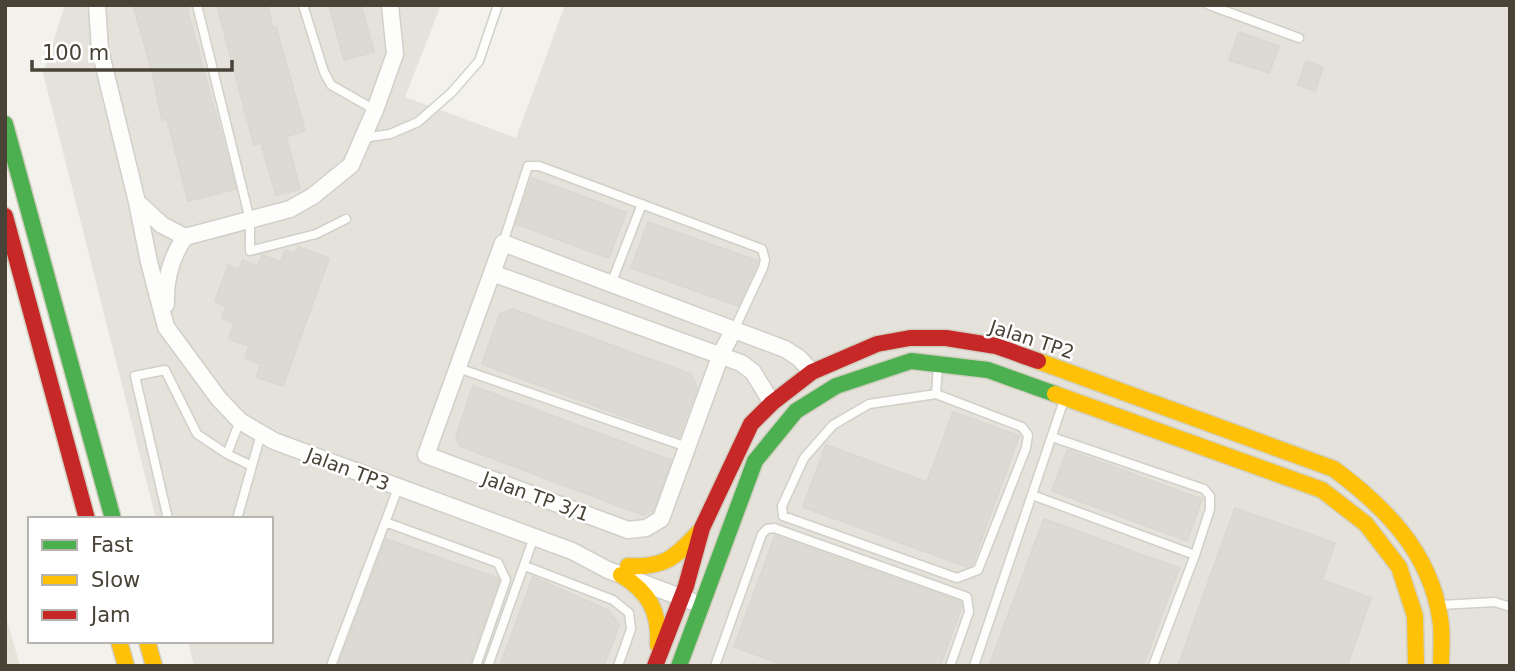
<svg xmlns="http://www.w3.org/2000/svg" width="1515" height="671" font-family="'DejaVu Sans',sans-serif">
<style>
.residential{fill:#e6e3d8}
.industrial{fill:#e5e2dc}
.building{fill:#dbdad3;stroke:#dad8d0;stroke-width:2}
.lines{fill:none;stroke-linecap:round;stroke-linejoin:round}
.lane-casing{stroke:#d0cfc8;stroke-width:11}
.street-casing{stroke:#d0cfc8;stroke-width:19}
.fast-casing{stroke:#d2cfc1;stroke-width:19}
.slow-casing{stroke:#d2cfc1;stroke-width:19}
.jam-casing{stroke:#d2cfc1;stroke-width:19}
.lane{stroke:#fdfdfc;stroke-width:8}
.street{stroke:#fdfdfc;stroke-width:16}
.fast{stroke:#4caf50;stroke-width:16}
.slow{stroke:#ffc107;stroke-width:16}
.jam{stroke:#c62828;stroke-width:16}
.labels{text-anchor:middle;stroke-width:5;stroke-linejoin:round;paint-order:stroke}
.street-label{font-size:19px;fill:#484336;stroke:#fff}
</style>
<rect width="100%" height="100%" fill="#f2f1eb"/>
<path class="residential" d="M5,613L20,666H5Z"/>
<path class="industrial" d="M65,5H441L405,97L516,138L565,5H1510V666H194L188,641H271V519H156L43,73Z"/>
<path class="building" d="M133,5H186L236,189L188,201L167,119L162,120L152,71Z
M217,5H267L273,28L276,27L305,131L286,136L300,189L276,195L261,143L254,145Z
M329,5H361L374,52L344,60Z
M1239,32L1279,46L1269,73L1229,60Z
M1306,61L1323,67L1315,91L1298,85Z
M532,178L626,212L609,258L516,224Z
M648,222L758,261L738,306L631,268Z
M298,247L329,258L283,386L256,377L261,364L245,358L249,346L229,339L234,323L222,318L226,306L215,302L228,265L239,270L243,260L258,266L262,255L281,262L285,250L295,254Z
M512,309L691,374L697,388L679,437L482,364L500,314Z
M473,386L671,460L653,511L643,515L460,446L456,436Z
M953,412L1019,436L972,565L967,567L803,507L826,445L927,482Z
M1067,450L1202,499L1187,541L1052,491Z
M1235,508L1335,543L1322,580L1371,598L1347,666H1178Z
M1044,519L1179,568L1143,666H989Z
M775,536L961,602L962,606L940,666H787L734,647Z
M386,539L498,578L499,580L469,666H338Z
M533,577L608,610L619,625L604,666H500Z"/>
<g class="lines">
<g class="lane-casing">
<path id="lane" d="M197,5L250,220V251L316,234L346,219
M303,5L324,72L331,85L375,110
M1209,5L1299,38
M363,138L390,134L418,122L452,92L479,61L498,5
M503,243L528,166H539L762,249L765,260L763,268L734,330
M611,284L642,204
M458,368L687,447
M936,394L1022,427L1028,435L1026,448L978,570L957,578L783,516L782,506L804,458L833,425L869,404Z
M936,394L938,366
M1052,437L1204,489L1210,496V509L1195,555L1153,666
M227,454L252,466
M1032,495L1195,555
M168,519L135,376L165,370L197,434L227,454L240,421
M237,519L261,434
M385,522L498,563L506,580L476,666
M525,566L613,600L629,613L631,629L618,666
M1440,605L1495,602L1510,607
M331,666L398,488
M488,666L534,537
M715,666L762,534L767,529L774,528L967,597L969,612L950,666
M974,666L1064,400"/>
</g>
<g class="street-casing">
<path id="street" d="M97,5L100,50L137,202L149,262L166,327L219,399L240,421L274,441L534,537L572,551L608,570L691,601
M137,202L162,225L185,237
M492,273L426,455L628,530L646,528L661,519L721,354L733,331
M166,304C165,280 171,257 185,237L290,209L313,196L351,165L375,110L395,54L390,5
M772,403L753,372L741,363L492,273L503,243L785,349L799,358L812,372"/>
</g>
<g class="fast-casing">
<path id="fast" d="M5,124L113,519
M679,666L755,461L796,411L836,386L911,361L988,370L1055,394"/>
</g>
<g class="slow-casing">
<path id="slow" d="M1038,361L1334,469C1385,507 1430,552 1440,618C1443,634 1441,650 1441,666
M1055,394L1322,490L1366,524L1399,567L1415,616L1416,666
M628,566C664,568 675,558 699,532
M621,575C649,592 660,612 658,645
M119,641L126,666
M147,641L154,666"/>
</g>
<g class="jam-casing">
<path id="jam" d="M5,216L87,519
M655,666L686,586L702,528L751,424L772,403L812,372L877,344L910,338H946L996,346L1038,361"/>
</g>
<use href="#lane" class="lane"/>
<use href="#street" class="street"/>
<use href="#fast" class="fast"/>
<use href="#slow" class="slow"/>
<use href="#jam" class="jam"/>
</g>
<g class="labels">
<g class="street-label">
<text transform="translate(1032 339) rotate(18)" y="7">Jalan TP2</text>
<text transform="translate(348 469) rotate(21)" y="7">Jalan TP3</text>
<text transform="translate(536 496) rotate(20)" y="7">Jalan TP 3/1</text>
</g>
</g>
<rect width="1515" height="671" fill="none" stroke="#484336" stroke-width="14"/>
<rect x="28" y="517" width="245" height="126" fill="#ffffff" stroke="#b6b4af" stroke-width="2"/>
<rect x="42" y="540" width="35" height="10" fill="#4caf50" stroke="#b6b4af" stroke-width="2"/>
<text x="91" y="552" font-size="21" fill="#484336">Fast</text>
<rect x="42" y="575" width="35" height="10" fill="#ffc107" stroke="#b6b4af" stroke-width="2"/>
<text x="91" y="587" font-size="21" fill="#484336">Slow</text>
<rect x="42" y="610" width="35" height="10" fill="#c62828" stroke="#b6b4af" stroke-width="2"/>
<text x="91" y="622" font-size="21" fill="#484336">Jam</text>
<path d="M32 60v10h200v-10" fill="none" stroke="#484336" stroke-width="3.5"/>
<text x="42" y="60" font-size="21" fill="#484336" stroke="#ffffff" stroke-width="5" paint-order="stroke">100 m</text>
</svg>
